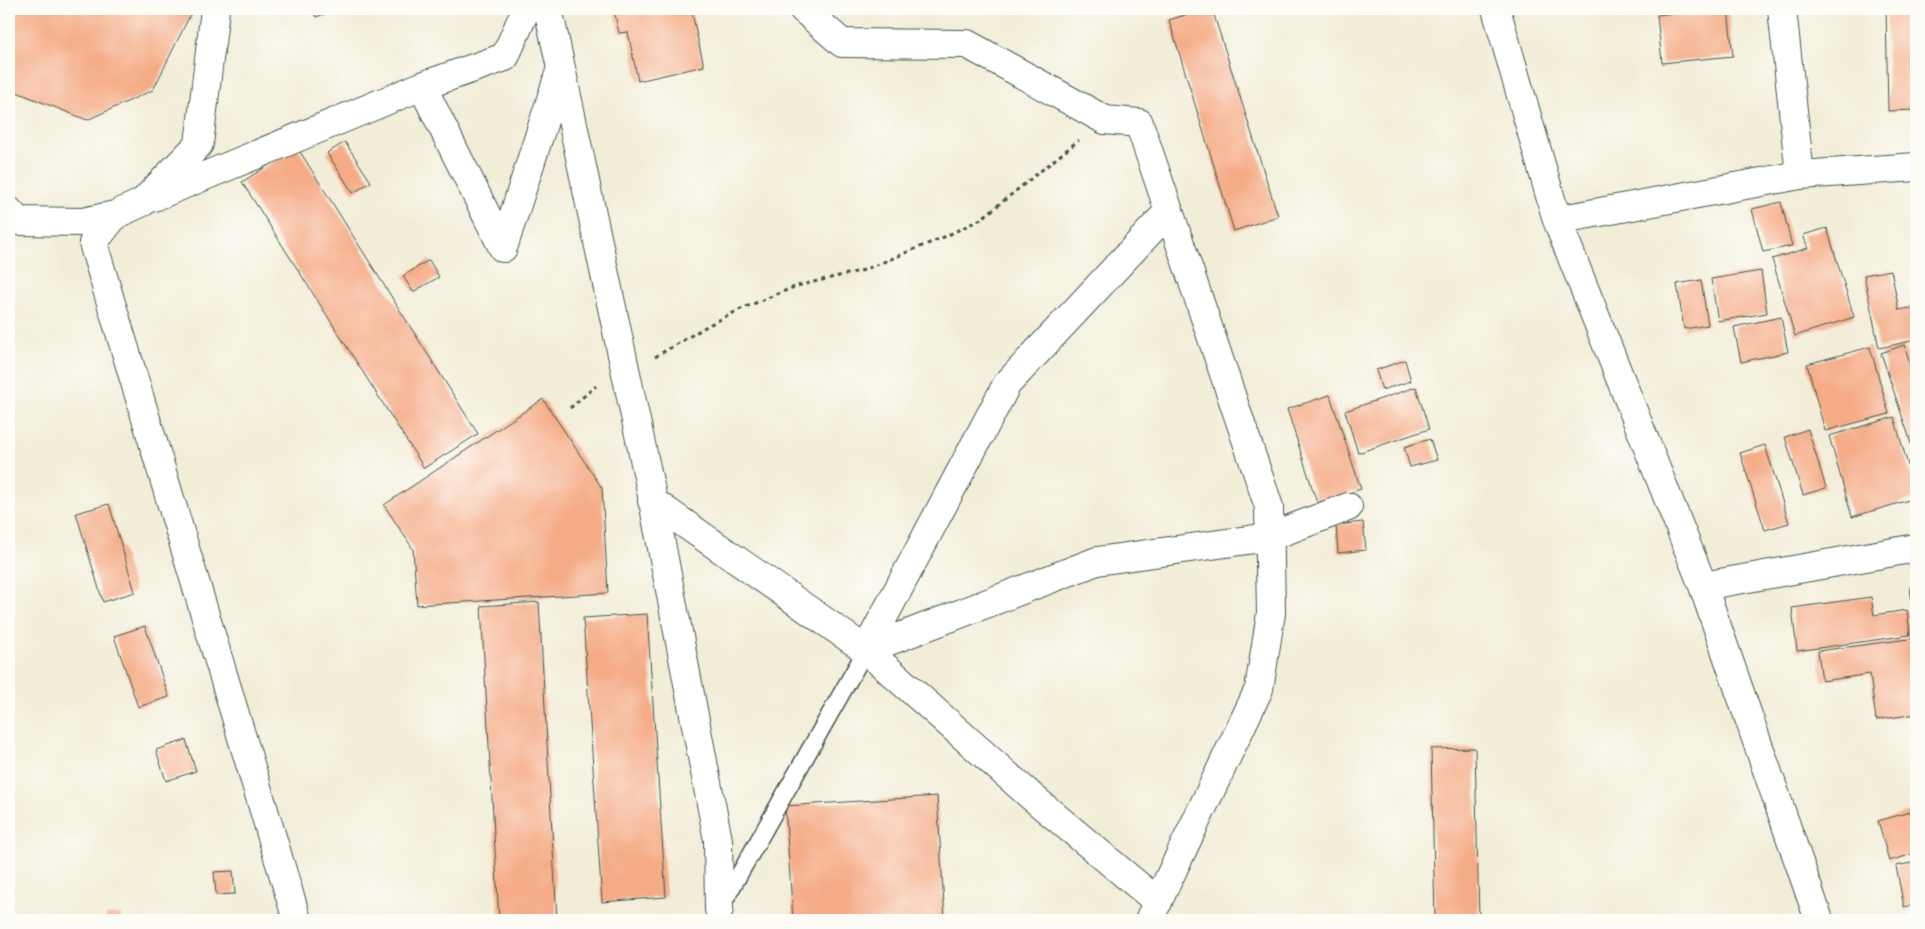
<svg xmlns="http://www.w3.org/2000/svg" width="1925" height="929" font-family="'Shantell Sans',sans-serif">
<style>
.building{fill:#f5ab86}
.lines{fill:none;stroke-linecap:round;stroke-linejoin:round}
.service-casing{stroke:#3f574c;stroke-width:19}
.minor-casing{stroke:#3f574c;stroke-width:30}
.path{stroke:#3f574c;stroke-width:3;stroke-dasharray:4 4;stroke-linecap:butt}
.service{stroke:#fff;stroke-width:16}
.minor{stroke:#fff;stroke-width:28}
</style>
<rect width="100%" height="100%" fill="#fdfcf7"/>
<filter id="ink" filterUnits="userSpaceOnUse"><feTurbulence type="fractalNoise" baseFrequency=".02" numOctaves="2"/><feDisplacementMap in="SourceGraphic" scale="10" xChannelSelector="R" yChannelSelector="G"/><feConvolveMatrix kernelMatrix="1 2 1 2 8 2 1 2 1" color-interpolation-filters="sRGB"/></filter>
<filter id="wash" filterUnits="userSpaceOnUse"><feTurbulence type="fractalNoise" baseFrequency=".0096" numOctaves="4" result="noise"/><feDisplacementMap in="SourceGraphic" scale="20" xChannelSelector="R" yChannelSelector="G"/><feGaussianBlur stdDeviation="1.12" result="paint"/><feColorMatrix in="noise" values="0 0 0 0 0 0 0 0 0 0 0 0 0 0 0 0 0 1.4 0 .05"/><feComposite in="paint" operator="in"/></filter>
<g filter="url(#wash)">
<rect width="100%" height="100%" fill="#f2edd7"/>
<g id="blocks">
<path class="building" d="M13,9H193L153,90L87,120L9,89V16Z
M313,9H339L316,17Z
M621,9H691L704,66L638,81L628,32L619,33L614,10Z
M1204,9H1212L1278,216L1234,231L1169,20Z
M1708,9H1728L1733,56L1662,63L1657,15Z
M1886,9H1916V110L1888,111Z
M345,142L371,182L353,193L327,153Z
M297,147L478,434L424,468L242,182Z
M1781,202L1792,246L1763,252L1752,209Z
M1827,228L1854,317L1795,336L1772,259L1808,248L1803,235Z
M429,260L439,277L413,292L403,276Z
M1891,270L1899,310L1916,307V340L1879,348L1864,275Z
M1761,271L1767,313L1718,321L1711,279Z
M1701,280L1708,325L1684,329L1677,284Z
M1781,317L1788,352L1741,362L1734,327Z
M1904,345L1916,382V458L1881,353Z
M1870,347L1889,414L1825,431L1807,364Z
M1405,360L1411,381L1382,390L1376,370Z
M1416,387L1429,429L1358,453L1345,411Z
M1330,395L1361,489L1317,503L1287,409Z
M543,399L602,488L608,593L417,605L413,549L384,505Z
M1894,417L1916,493V498L1852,517L1829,436Z
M1808,429L1826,488L1803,495L1785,437Z
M1430,439L1437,460L1410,467L1404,447Z
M1765,445L1789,523L1765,530L1740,453Z
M109,504L135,592L103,602L76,513Z
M1363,522L1366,550L1338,553L1336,525Z
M1916,586V628H1915L1910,587Z
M1871,597L1874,615L1907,610L1910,635L1797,651L1792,608Z
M539,602L557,920H499L481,606Z
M647,614L666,897L602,902L583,618Z
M145,626L169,697L138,707L114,636Z
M1916,638V714L1876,720L1870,674L1822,681L1818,651Z
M186,740L196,771L166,781L156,750Z
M1475,748L1479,920H1435L1431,749Z
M937,796L945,920H793L785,806Z
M1913,811L1916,821V853L1889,861L1878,821Z
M1916,862V904L1904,907L1896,866Z
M233,871L235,894L216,895L214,872Z
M121,914V920H106V915Z"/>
</g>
</g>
<g filter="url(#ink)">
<use href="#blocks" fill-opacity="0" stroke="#3f574c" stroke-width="1"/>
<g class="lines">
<g class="service-casing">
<path id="service" d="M722,905L866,650"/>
</g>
<g class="minor-casing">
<path id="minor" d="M215,9L199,144L143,202L115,215L93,243L297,920
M803,9L842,43L967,44L1105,120L1139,123L1169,211L1007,384L866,650
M1496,9L1557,220L1703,586L1819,920
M561,68L651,491L718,840L719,909
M422,86L503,248L561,68L548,9
M1800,175L1916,167
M154,197L422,86L505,57L526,9
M9,211L18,221L83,222L115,215
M1557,220L1800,175L1782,9
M652,501L866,650L1032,797L1158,902
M1703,586L1916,548
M866,650L1097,561L1269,537L1348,507
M1149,920L1259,689L1271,613L1269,507L1169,211"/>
</g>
<path class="path" d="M655,357L707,326L743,308L797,286L864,270L944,237L981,219L1079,140
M570,408L596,386"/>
<use href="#service" class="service"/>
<use href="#minor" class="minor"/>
</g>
</g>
<rect width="1925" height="929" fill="none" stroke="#fdfcf7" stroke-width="30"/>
</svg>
